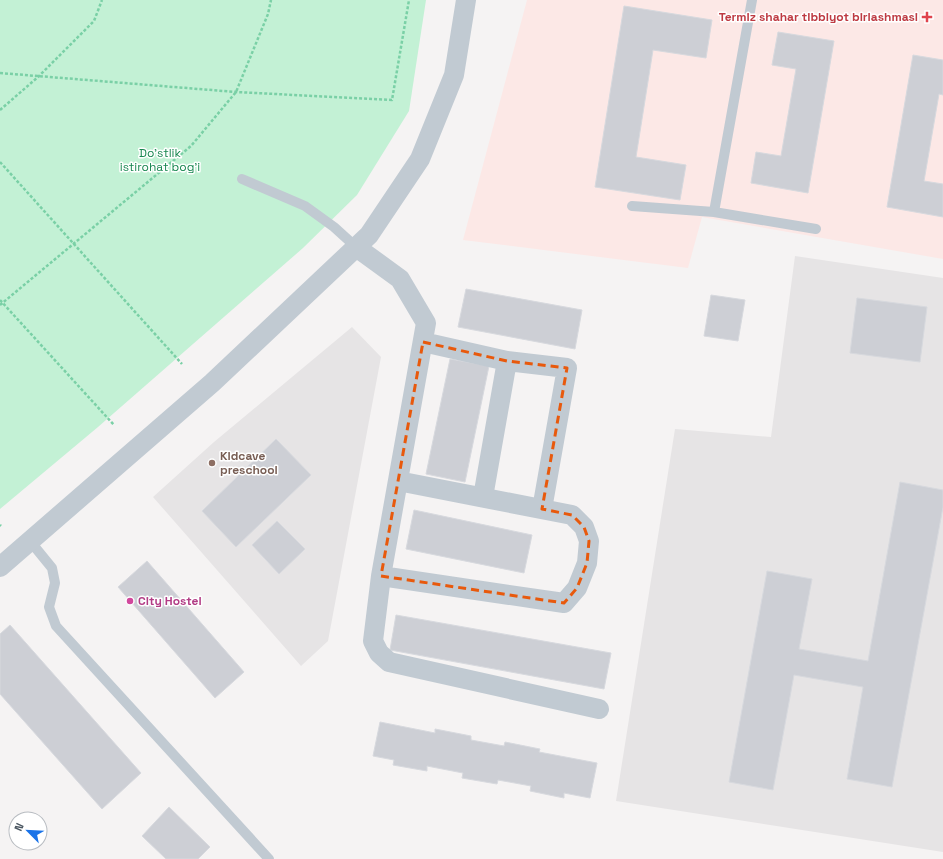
<svg xmlns="http://www.w3.org/2000/svg" width="943" height="859" font-family="'Space Grotesk',sans-serif">
<style>
.education{fill:#e6e4e5}
.medical{fill:#fce8e6}
.green{fill:#c3f1d5}
.building{fill:#cdcfd5;stroke:#d7d9de}
.lines{fill:none;stroke-linecap:round;stroke-linejoin:round}
.path{stroke:#7ad0a6;stroke-width:2.5;stroke-dasharray:3 2;stroke-linecap:butt}
.lane{stroke:#c1cad2;stroke-width:10}
.street{stroke:#c1cad2;stroke-width:20}
.marked{fill:none;stroke:#e8590c;stroke-width:3;stroke-dasharray:8 5;stroke-linejoin:round}
.health-dot{fill:#e0444e;stroke:#fff;stroke-width:1.5}
.education-dot{fill:#8d6e63;stroke:#fff;stroke-width:1.5}
.hotel-dot{fill:#d1479c;stroke:#fff;stroke-width:1.5}
.labels{text-anchor:middle;stroke-width:3;stroke-linejoin:round;paint-order:stroke}
.health-label{font-size:12px;font-weight:bold;fill:#be3a42;stroke:#fff;text-anchor:end}
.park-label{font-size:12px;fill:#17864f;stroke:#fff}
.education-label{font-size:12px;font-weight:bold;fill:#785e54;stroke:#fff;text-anchor:start}
.hotel-label{font-size:12px;font-weight:bold;fill:#b23c85;stroke:#fff;text-anchor:start}
</style>
<rect width="100%" height="100%" fill="#f5f3f3"/>
<path class="education" d="M795,256L943,278V852L616,801L675,429L771,437Z
M352,327L381,357L328,641L301,666L153,497L214,442Z"/>
<path class="medical" d="M527,0H943V259L702,217L688,268L463,240Z"/>
<path class="green" d="M0,0H426L409,111L357,195L303,248L98,427L0,509Z"/>
<path class="building" d="M624,6L712,20L706,58L653,50L636,157L686,165L680,200L595,187Z
M778,32L834,41L808,193L751,183L756,152L781,156L796,69L772,65Z
M913,55L943,60V95L939,94L924,181L943,184V217L887,207Z
M466,289L582,310L575,349L458,327Z
M711,295L745,300L738,341L704,336Z
M857,298L927,307L920,362L850,353Z
M450,359L489,366L465,482L426,474Z
M276,439L311,475L236,547L202,511Z
M900,482L943,490V507L892,787L847,779L863,687L794,675L773,790L729,782L767,571L812,579L799,649L868,661Z
M414,510L532,535L524,573L406,549Z
M277,521L305,549L279,574L252,545Z
M147,561L244,672L215,698L118,587Z
M396,615L611,653L604,689L390,650Z
M10,625L141,773L102,809L0,694V634Z
M380,722L435,733V729L471,736V740L504,746L505,742L540,749L539,752L597,763L590,798L564,793V798L530,791L531,786L498,780L497,784L462,778L463,773L427,766V771L393,765L394,760L373,756Z
M169,807L210,847L198,859H166L142,836Z"/>
<g class="lines">
<path class="path" d="M0,73L236,92L392,100L409,0
M0,110L38,77L94,21L102,0
M0,162L182,364
M0,300L114,425
M0,305L191,146L236,92L268,14L271,0
M0,525L1,526"/>
<path class="lane" d="M242,179L305,206L334,227L356,247
M632,206L714,212L816,229
M714,212L752,0
M30,541L52,568L55,583L49,607L56,626L269,859"/>
<path class="street" d="M356,247L400,279L426,323L381,576L564,603L577,588L587,563L589,541L584,527L572,515L398,481
M423,342L507,361L567,368L542,509
M483,497L507,361
M0,567L212,383L369,235L420,159L454,75L466,0
M381,576L373,641L379,653L389,662L599,709"/>
</g>
<path class="marked" d="M423,342L507,361L567,368L542,509L572,515L584,527L589,541L587,563L577,588L564,603L381,576Z"/>
<path class="health-dot" d="M925 11h4v4h4v4h-4v4h-4v-4h-4v-4h4z"/>
<circle class="education-dot" cx="212" cy="463" r="4"/>
<circle class="hotel-dot" cx="130" cy="601" r="4"/>
<g class="labels">
<g class="health-label">
<text x="918" y="21">Termiz shahar tibbiyot birlashmasi</text>
</g>
<g class="park-label">
<text x="160" y="157">Do'stlik<tspan x="160" dy="14">istirohat bog'i</tspan></text>
</g>
<g class="education-label">
<text x="220" y="460">Kidcave<tspan x="220" dy="14">preschool</tspan></text>
</g>
<g class="hotel-label">
<text x="138" y="605">City Hostel</text>
</g>
</g>
<g transform="translate(28 831) rotate(294)"><circle r="19" fill="#ffffff" stroke="#b7bbc0"/>
<path d="M0-3L7 15L0 10L-7 15Z" fill="#1a73e8"/>
<text y="-6" font-size="11" font-weight="bold" text-anchor="middle" fill="#4a5661">N</text>
</g>
</svg>
